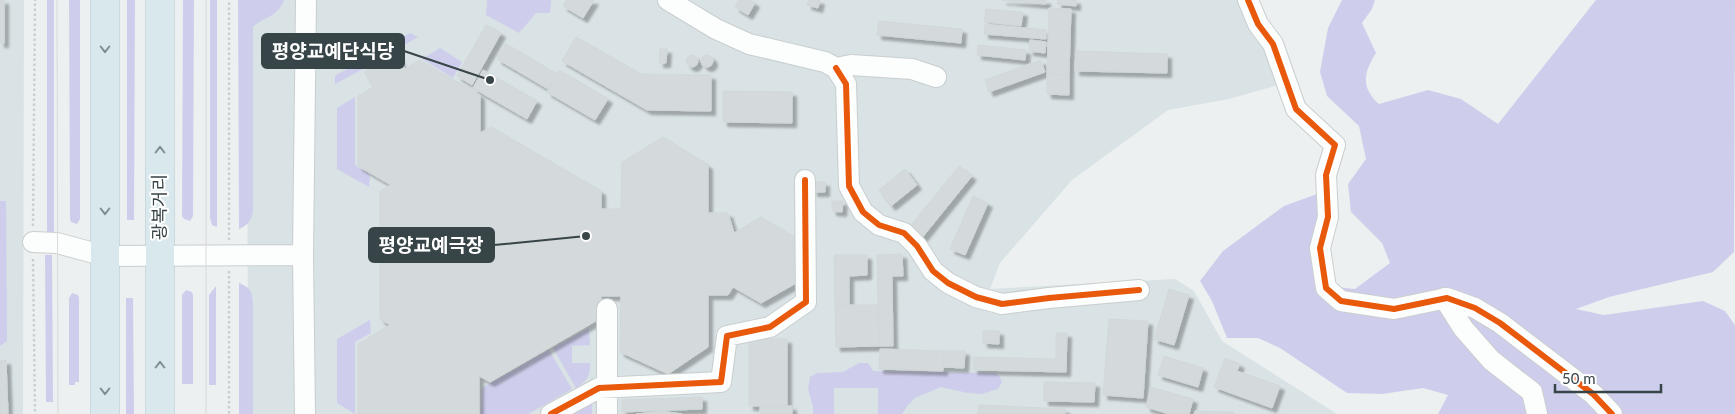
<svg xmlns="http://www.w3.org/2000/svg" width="1735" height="414" font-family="Lato,'Noto Sans KR',sans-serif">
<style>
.residential{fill:#d9e2e5}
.green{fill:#ceceec}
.building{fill:#d4d9db;stroke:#d1d8da;filter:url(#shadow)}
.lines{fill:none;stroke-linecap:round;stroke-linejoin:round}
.minor-casing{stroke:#c9cecf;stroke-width:22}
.highway-casing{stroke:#a7c1c9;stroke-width:29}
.path{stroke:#cad0d2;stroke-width:2.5;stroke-dasharray:2.5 2.5;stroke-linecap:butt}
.minor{stroke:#fcfdfd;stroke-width:20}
.highway{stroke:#d9e8ed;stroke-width:28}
.tram{stroke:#d9dada;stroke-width:1}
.cycleway-casing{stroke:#fff;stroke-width:9}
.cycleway{stroke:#e8590c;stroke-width:6}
.oneway{stroke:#808e92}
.labels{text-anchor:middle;stroke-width:4;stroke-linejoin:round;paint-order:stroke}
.street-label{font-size:18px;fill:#374448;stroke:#fff}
.leader{fill:none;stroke:#374448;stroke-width:2}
.callout-dot{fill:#374448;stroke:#fff;stroke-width:2}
.callout{fill:#374448;stroke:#374448;stroke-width:2}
.callout-label{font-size:19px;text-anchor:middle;font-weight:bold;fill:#fff}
</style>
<defs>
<filter id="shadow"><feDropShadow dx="4.5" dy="4.5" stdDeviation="1" flood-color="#0004"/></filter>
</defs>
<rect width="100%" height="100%" fill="#ecf0f1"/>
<path class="residential" d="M0,0H24L23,414H0Z
M247,0H1243L1275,64L1278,85L1229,99L1168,110L1072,180L1000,263L990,289L1175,279L1194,291L1222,341L1337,414H248Z"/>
<path class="green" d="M47,0H54V232H47Z
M69,0H80V219L77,224L71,222L70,219Z
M127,0H135L134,220H127Z
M183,0H194L193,216L190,221L184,219L182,216Z
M210,0H217V227L212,225L210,218Z
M238,0H284C278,17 265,16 253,27V211C251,221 248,225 239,229Z
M487,0H551L550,13H536L519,33L486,15Z
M1342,0H1375L1372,9L1362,23L1376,53C1364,72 1360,87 1379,104L1428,90L1461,99L1498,124L1596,0H1735L1734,252L1713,272L1609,297L1576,309L1604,315L1703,301L1725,311L1735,325V414H1438L1448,395L1423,388L1382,394L1347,393L1280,348L1258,338H1227L1212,301L1200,281L1223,251L1284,206L1317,194L1320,216L1317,285L1355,289L1390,263L1382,243L1351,212L1348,184L1366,159L1359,126L1327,96L1320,72L1328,28Z
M410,33L418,37L390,53L387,46Z
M440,48L462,62L453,78L422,59Z
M359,62L363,69L335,84V76Z
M355,97V165L370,175L369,187L337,169V108Z
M0,201H6L7,341L0,346Z
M45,255H52L53,402H46Z
M239,283C252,289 252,291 253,305V414H239Z
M216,286V385H209V295Z
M186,290L192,292L193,295V384H182V295Z
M72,293L78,295L79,298V382H75V385H69V298Z
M126,298H133L134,414H126Z
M370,320L371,333L355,342V414L337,403V339Z
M589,328L590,345L572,346V363H590C590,377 587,381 576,388L553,348Z
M549,350L572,389L528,414H481L482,388Z
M859,363H868L873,371L995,373L999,376L1002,382L998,389L981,394L968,393L941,387L915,398L908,405L902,414H878V388H834V414H813V407L808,389L810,377L817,373L843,372Z
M592,401V414H562Z"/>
<path class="building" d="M0,0H4V43H0Z
M567,0H594L583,18L563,6Z
M739,0H750L755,3L748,15L735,7Z
M809,0H820L818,8L807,5Z
M1002,0H1046V4Z
M1058,0H1076V6L1057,4Z
M1049,8L1071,9L1069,75L1047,74Z
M986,9L1023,12L1021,26L984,22Z
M879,21L962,29L961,43L877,35Z
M985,24L1046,30V39L984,34Z
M486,25L501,33L472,85L457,76Z
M576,37L641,74L711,75V111L647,110L562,61Z
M1030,40L1046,42L1045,53L1029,51Z
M506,44L557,74L548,89L497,59Z
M978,45L1026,50L1025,60L977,55Z
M660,49H667L666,63H659Z
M1076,51L1167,54V73L1075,71Z
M396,53L405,69L419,60L480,95V133L491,127L601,191V209H621L622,162L663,137L708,165V213H728L734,233L761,217L798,239V282L761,303L733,287L728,295H708V347L668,374L620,352L621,296H601V318L490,382L479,376V414H358V344L390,325L380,319V191L391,185L358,166V96L373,87L364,72Z
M701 61a6 6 0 1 1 12 0a6 6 0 1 1-12 0Z
M686 61a6 6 0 1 1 12 0a6 6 0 1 1-12 0Z
M1041,60L1045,72L989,92L985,80Z
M483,70L537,101L527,119L473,88Z
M559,70L608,99L595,120L547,92Z
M1047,74L1069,75V95L1047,94Z
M723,91L792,92V123L723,122Z
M959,166L972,176L921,239L908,229Z
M905,169L917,185L891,206L879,190Z
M813,182H825V192H813Z
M973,196L988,203L965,255L950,249Z
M832,201H843L842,212L832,211Z
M902,254L903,276H892L893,346H879L877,255Z
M834,255H867V275L849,276V305H835Z
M1169,289L1189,295L1174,345L1154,339Z
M835,305H878L879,346L836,347Z
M1109,319L1148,321L1143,398L1103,395Z
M983,331H999V344L983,343Z
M1056,333H1067L1066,372L973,370L974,357L1056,359Z
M749,339H787V406H749Z
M880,349L944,351L943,371L879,369Z
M944,351H965L964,368L943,367Z
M1164,356L1203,368L1198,387L1158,375Z
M1225,358L1240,364L1237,371L1280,386L1272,408L1214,387Z
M6,360L8,414H0V361Z
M1044,382L1095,383L1094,402L1044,401Z
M1151,387L1193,399L1189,414H1169L1146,407Z
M702,397V409L622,412V400Z
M979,405L1065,409V414H978Z
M760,406H792V414H760Z
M661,411L682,414H636H638Z
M1195,411L1233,412V414H1194Z"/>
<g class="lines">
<g class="minor-casing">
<path id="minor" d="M668,0L716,29L749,44L825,62L836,68L851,65L912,69L936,77
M1248,0L1258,24L1273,44L1296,109L1335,145L1326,175L1328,217L1320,248L1326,288L1341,301L1394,309L1447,298L1475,308L1500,323L1593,394L1612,414
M836,68L846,84L849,186L863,212L879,225L904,233L917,246L933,271L948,283L976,297L1002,304L1049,298L1139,290
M33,242L57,243L105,256L303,255
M1444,298L1463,328L1491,360L1532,392L1537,414
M305,414L303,255L306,0
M551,414L599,388L721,382L727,336L770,327L806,302L805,180
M607,414V309"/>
</g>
<g class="highway-casing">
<path id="highway" d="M105,0V414
M160,414V0"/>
</g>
<path class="path" d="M33,226L35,0
M229,240V0
M33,259L35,414
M229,271V414"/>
<use href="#minor" class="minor"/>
<use href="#highway" class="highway"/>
<path class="tram" d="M57,0L58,414
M206,414V0"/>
<g class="cycleway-casing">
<path id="cycleway" d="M1248,0L1258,24L1273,44L1296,109L1335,145L1326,175L1328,217L1320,248L1326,288L1341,301L1394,309L1447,298L1475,308L1500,323L1593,394L1612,414
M836,68L846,84L849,186L863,212L879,225L904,233L917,246L933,271L948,283L976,297L1002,304L1049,298L1139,290
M551,414L599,388L721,382L727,336L770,327L806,302L805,180"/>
</g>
<use href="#cycleway" class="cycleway"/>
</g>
<defs><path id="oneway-chevron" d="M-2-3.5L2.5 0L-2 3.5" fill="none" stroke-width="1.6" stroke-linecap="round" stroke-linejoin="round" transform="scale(1.25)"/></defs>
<g class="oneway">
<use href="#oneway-chevron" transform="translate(105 49) rotate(90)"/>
<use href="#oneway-chevron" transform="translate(160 150) rotate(-90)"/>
<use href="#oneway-chevron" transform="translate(105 211) rotate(90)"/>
<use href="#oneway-chevron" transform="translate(160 365) rotate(-90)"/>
<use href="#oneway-chevron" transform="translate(105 391) rotate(90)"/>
</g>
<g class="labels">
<g class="street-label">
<text transform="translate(160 207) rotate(-90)" y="6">광복거리</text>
</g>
</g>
<path class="leader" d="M490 80L404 51M586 236L494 245"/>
<g class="callout-dot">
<circle cx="490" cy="80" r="5"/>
<circle cx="586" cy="236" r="5"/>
</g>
<g class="callout">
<rect x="262" y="34" width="142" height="34" rx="5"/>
<rect x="369" y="228" width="125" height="34" rx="5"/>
</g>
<g class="callout-label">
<text x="333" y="58">평양교예단식당</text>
<text x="431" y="252">평양교예극장</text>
</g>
<path d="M1555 384v8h106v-8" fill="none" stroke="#374448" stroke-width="2.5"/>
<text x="1562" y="384" font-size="15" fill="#374448" stroke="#ffffff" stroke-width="4" paint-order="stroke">50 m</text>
</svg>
